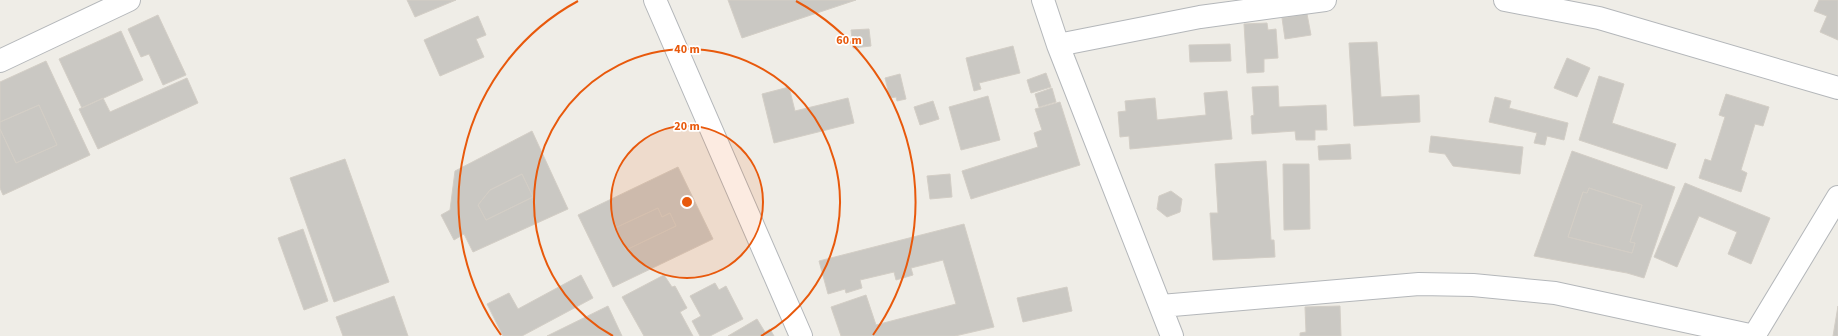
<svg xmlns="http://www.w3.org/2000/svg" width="1838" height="336" font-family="'Source Sans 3',sans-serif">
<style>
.building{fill:#cac8c3;stroke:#d3cec6;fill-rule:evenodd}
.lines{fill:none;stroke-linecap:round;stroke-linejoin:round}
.street-casing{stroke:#b4b7ba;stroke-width:24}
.street{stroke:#fff;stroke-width:22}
.ring{fill:none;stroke:#e8590c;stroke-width:2}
.centre{fill:#e8590c;stroke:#fff;stroke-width:2}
.ring-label{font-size:12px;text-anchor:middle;font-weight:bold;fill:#e8590c;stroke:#fff;stroke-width:3.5;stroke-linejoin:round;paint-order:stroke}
</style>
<rect width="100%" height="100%" fill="#efede7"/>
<path class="building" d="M407,0H456L415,17Z
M728,0H856L742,38Z
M1819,0H1838V40L1820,32L1827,16L1814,11Z
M1307,14L1311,35L1285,39L1282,18Z
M158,15L186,75L163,85L149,54L141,57L128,29Z
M478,16L486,35L476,39L484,57L440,76L424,40Z
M1267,23L1268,30L1276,29L1278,58L1264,59V72L1247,73L1244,24Z
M869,29L871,46L853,48L851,30Z
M121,31L143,80L82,108L59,59Z
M1377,42L1381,97L1419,95L1420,122L1354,126L1349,43Z
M1230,44L1231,61L1190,62L1189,45Z
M1013,46L1020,73L979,83L981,89L974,91L966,58Z
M1567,58L1590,68L1577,97L1554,88Z
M46,61L90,155L3,195L0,188V129L16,163L57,145L39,105L0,122V82Z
M1046,73L1051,87L1031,93L1027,80Z
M900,74L906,99L897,101L896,97L890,98L885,78Z
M1599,76L1624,84L1612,123L1676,144L1667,169L1579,140Z
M187,78L198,103L98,149L79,109L103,98L110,112Z
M1278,86L1279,107L1326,105L1327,130H1315V140H1296L1295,131L1252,134L1251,116L1254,115L1252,87Z
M789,87L795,111L848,98L854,123L774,143L762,94Z
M1052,88L1056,102L1039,107L1035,94Z
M1227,91L1232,139L1130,149L1129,136L1120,137L1118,112L1126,111L1125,101L1155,98L1157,120L1206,115L1204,93Z
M1726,94L1769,107L1763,126L1755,124L1741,170L1747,173L1741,192L1699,178L1705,159L1711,161L1725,117L1719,115Z
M988,96L1000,140L961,150L949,107Z
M1495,97L1511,101L1509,108L1568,123L1564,140L1547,136L1545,145L1534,143L1537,133L1489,122Z
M933,101L939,119L920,125L914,107Z
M1060,102L1080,165L971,199L962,171L1038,147L1034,133L1042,130L1035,109Z
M39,105L57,145L16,163L0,129V122Z
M532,131L568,209L473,252L464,234L454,240L441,215L450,210L455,171ZM522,174L533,197L486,220L478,205L490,190Z
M1431,136L1523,147L1520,174L1453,166L1445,154L1429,152Z
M1350,144L1351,159L1319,160L1318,146Z
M1572,151L1675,187L1644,278L1627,273L1534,256ZM1589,188L1642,205L1630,242L1635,243L1632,253L1568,237L1583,192L1587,193Z
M345,159L389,282L334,302L290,178Z
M1266,161L1271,240H1274L1275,257L1213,260L1210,213H1218L1215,164Z
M1283,164H1309L1310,229L1284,230Z
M678,167L713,239L613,287L578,215ZM658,208L662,217L670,213L676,226L626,250L615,228Z
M522,174L533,197L486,220L478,205L490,190Z
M950,174L952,197L930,199L927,176Z
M1685,183L1770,218L1751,264L1728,254L1737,232L1699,216L1677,267L1654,257Z
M1589,188L1642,205L1630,242L1635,243L1632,253L1568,237L1583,192L1587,193Z
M1171,191L1182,199L1180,212L1167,217L1157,209L1159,196Z
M658,208L662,217L670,213L676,226L626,250L615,228Z
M964,224L994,327L955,336H841L831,307L866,295L876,325L956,304L943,260L911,268L913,275L896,280L894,272L860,280L862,288L846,293L845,289L828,294L819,261Z
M303,229L328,301L304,310L278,238Z
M581,275L593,298L522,336H503L487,304L509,293L518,309Z
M664,275L672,287L675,286L687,308L680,312L693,336H644L622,297Z
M715,283L719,290L726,286L743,319L710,336H700L692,321L701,316L690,296Z
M1067,287L1072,311L1023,322L1017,298Z
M394,296L408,336H343L336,317Z
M608,306L622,336H547Z
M1340,306L1341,336H1300V333L1306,332L1305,307Z
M1838,306V336H1833Z
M757,319L765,332L770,329L774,336H728Z"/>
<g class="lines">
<g class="street-casing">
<path id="street" d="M655,0L801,336
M1043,0L1058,45L1172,336
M1505,0L1599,18L1838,88
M1058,45L1200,17L1325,0
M0,61L129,0
M1161,306L1419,284L1473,285L1555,293L1754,336
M1754,336L1838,197"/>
</g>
<use href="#street" class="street"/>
</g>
<circle cx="687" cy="202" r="76" fill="#e8590c" fill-opacity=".12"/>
<g class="ring">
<circle cx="687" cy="202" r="76"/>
<path d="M613 336A153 153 0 1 1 761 336"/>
<path d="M501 335A229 229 0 0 1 578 1M796 1A229 229 0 0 1 873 335"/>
</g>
<circle cx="687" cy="202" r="6" class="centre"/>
<g class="ring-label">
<text x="849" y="44">60 m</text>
<text x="687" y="53">40 m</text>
<text x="687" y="130">20 m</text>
</g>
</svg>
